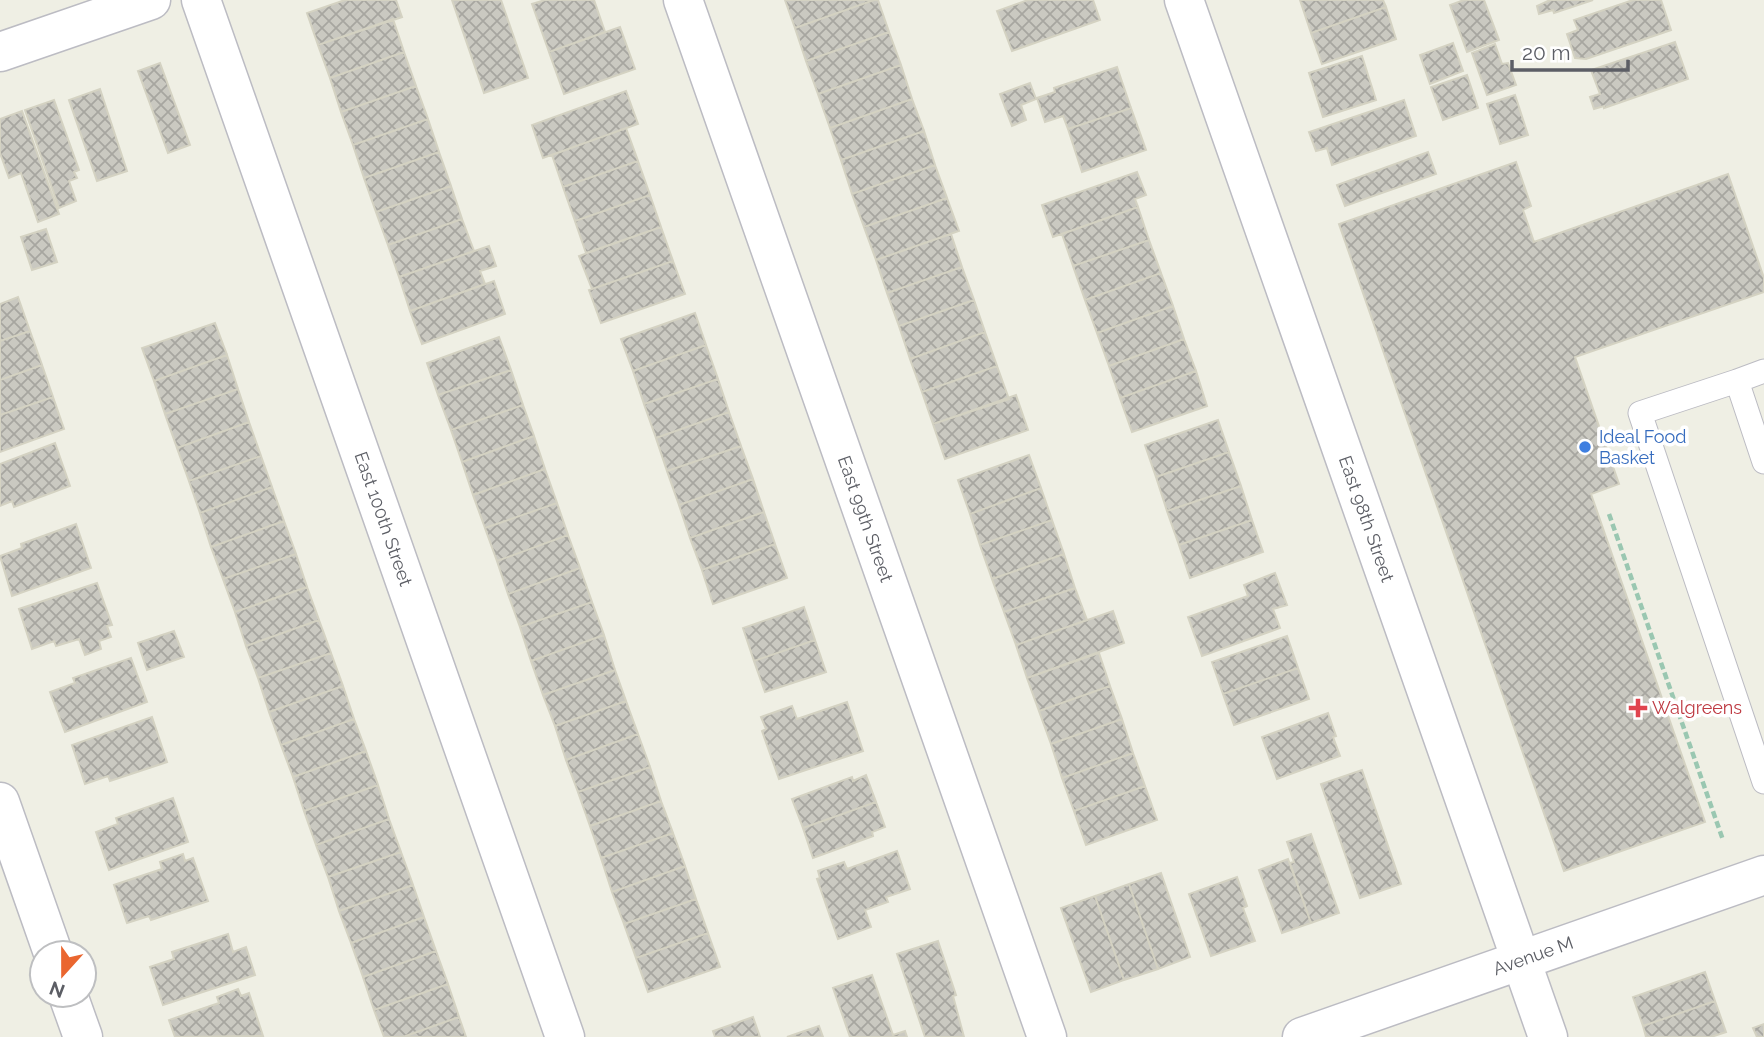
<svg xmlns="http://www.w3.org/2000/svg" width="1764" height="1037" font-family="Raleway,sans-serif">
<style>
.building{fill:url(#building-cross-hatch);stroke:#d4d2c2;stroke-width:2}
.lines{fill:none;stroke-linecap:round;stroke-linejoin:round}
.lane-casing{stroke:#bcbcc3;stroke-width:25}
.street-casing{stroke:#bcbcc3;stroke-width:41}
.path{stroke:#9ac7b1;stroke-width:4.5;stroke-dasharray:7 3.5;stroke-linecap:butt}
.lane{stroke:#fff;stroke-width:23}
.street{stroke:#fff;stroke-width:38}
.shop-dot{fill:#3f7fe0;stroke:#fff;stroke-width:2.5}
.health-dot{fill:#e0444e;stroke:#fff;stroke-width:2.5}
.labels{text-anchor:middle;stroke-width:7;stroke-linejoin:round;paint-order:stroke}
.shop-label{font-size:18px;fill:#366cbe;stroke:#fff;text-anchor:start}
.street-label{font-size:18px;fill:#5c5e65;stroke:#fff}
.health-label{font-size:18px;fill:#be3a42;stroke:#fff;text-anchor:start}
</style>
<defs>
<pattern id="building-cross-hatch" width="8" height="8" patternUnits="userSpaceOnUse" patternTransform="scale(1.75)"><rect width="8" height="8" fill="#cac9c1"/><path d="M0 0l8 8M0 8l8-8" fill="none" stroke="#a7a6a0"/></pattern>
</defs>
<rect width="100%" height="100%" fill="#efefe4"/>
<path class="building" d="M345,0H396L402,17L318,45L307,13Z
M452,0H501L528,78L484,93Z
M545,0H594L605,32L549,52L532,4Z
M785,0H874L795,28Z
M874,0H878L889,32L806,61L795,28Z
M1028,0H1093L1100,20L1012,51L997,11Z
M1300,0H1383L1386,7L1311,33Z
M1464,0H1484L1499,40L1467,52L1450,5Z
M1550,0H1593L1554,13L1553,10L1539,14L1537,6Z
M1633,0H1661L1671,30L1586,59L1575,58L1567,34L1578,30L1574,20Z
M1386,7L1396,39L1322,64L1311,33Z
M393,19L404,52L330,78L318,45Z
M620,27L635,69L564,94L549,52Z
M889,32L901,65L818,94L806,61Z
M1675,42L1688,79L1604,108V106L1594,109L1590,97L1600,94L1591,70Z
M1453,43L1463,71L1430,84L1420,55Z
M1495,44L1502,64L1508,63L1516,85L1487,95L1472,53Z
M404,52L416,86L341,112L330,78Z
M1362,56L1376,100L1323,117L1309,73Z
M160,63L190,145L168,153L138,71Z
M901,65L912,99L830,128L818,94Z
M1117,67L1131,108L1068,129L1063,116L1045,122L1037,98L1055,92L1054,88Z
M1467,75L1478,108L1443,120L1431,87Z
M1030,83L1036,99L1021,105L1026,120L1012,126L1000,94Z
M416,86L428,119L353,145L341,112Z
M100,89L127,171L97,181L69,100Z
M626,91L638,124L543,158L532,125Z
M1515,95L1528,135L1500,144L1487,104Z
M912,99L924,131L841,160L830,128Z
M54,100L79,170L74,172L77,178L69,181L76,201L59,208L25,110Z
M1404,100L1416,136L1332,165L1327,148L1316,151L1309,132Z
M1131,108L1146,150L1082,172L1068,129Z
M22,111L59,214L38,222L21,173L9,178L0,153V119Z
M428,119L439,152L364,178L353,145Z
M626,128L638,161L563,187L552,155Z
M924,131L935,165L852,194L841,160Z
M439,152L451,186L376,212L364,178Z
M1428,152L1436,174L1345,206L1337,185Z
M638,161L650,195L575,221L563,187Z
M1516,162L1531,206L1523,210L1534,242L1728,174L1764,278V292L1575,357L1619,484L1591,494L1705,822L1564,871L1339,224Z
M935,165L947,198L864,227L852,194Z
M1137,172L1146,195L1135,199L1138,207L1053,237L1042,205Z
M451,186L462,219L388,245L376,212Z
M650,195L661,227L586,253L575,221Z
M947,198L959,231L876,260L864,227Z
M1138,207L1149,240L1073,266L1062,234Z
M462,219L474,251L399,277L388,245Z
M661,227L673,261L592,289L579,256Z
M46,229L57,262L32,270L21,237Z
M951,234L962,267L887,293L876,260Z
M1149,240L1161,273L1085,300L1073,266Z
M489,246L496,266L480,271L485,284L410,311L399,277Z
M673,261L685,294L601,323L589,290Z
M962,267L974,300L899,326L887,293Z
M1161,273L1173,306L1097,333L1085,300Z
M494,281L505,314L422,344L410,311Z
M18,297L30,331L0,341V304Z
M974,300L985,332L910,359L899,326Z
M1173,306L1184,339L1109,366L1097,333Z
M695,313L706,345L633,371L621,339Z
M215,323L227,355L154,381L142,348Z
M30,331L42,365L0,380V341Z
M985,332L997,366L922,392L910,359Z
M499,337L511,370L438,395L427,363Z
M1184,339L1196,371L1120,398L1109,366Z
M706,345L718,379L644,404L633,371Z
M227,355L238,389L165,414L154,381Z
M42,365L53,397L0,415V380Z
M997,366L1009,399L933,424L922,392Z
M511,370L523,405L451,430L438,395Z
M1196,371L1207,406L1132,432L1120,398Z
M718,379L729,412L656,438L644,404Z
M238,389L249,422L177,448L165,414Z
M1016,395L1028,430L945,459L933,424Z
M53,397L64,429L0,452V415Z
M523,405L534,436L462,462L451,430Z
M729,412L741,446L667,471L656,438Z
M1218,420L1229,452L1156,477L1145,445Z
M249,422L261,456L189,481L177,448Z
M534,436L545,469L473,495L462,462Z
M55,443L70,486L14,507L12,501L0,506V464Z
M741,446L753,479L679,505L667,471Z
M1229,452L1241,486L1167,511L1156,477Z
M1029,455L1041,488L970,514L958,480Z
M261,456L272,487L200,513L189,481Z
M545,469L557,503L485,528L473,495Z
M753,479L764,512L690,538L679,505Z
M1241,486L1252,520L1179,545L1167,511Z
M272,487L284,521L211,547L200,513Z
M1041,488L1052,520L980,545L970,514Z
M557,503L568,535L497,561L485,528Z
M764,512L775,544L702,570L690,538Z
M1052,520L1064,554L992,579L980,545Z
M1252,520L1263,552L1190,578L1179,545Z
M284,521L296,554L223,579L211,547Z
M76,524L91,568L12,596L0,556L22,548L21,544Z
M568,535L580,568L508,594L497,561Z
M775,544L787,578L713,604L702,570Z
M296,554L307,587L235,612L223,579Z
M1064,554L1075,588L1004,612L992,579Z
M580,568L592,602L520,627L508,594Z
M1275,573L1287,605L1273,609L1280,628L1202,656L1188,617L1248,596L1244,585Z
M97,583L112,625L107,626L111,637L99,641L101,649L85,655L79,639L56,646L54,641L32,649L19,609Z
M307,587L319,620L246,646L235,612Z
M1075,588L1087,620L1016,645L1004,612Z
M592,602L604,635L531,661L520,627Z
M804,607L815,640L754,661L743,628Z
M1113,611L1124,643L1027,678L1016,645Z
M319,620L331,653L258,678L246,646Z
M174,631L184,657L147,670L138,643Z
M604,635L615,670L543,695L531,661Z
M1287,636L1298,668L1223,694L1212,662Z
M815,640L826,672L765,692L754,661Z
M331,653L343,686L269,712L258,678Z
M1099,653L1110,686L1039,711L1027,678Z
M131,658L147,702L65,732L50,692L75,683L73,678Z
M1298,668L1309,699L1234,725L1223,694Z
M615,670L626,701L555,726L543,695Z
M343,686L354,719L281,745L269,712Z
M1110,686L1122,719L1051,744L1039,711Z
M626,701L638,734L566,760L555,726Z
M847,702L863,751L779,779L762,731L766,729L761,717L792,706L797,719Z
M1328,713L1336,736L1333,737L1340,756L1277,779L1262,737Z
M152,717L167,762L110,781L108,776L85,784L72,745Z
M354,719L366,751L293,777L281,745Z
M1122,719L1133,753L1062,778L1051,744Z
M638,734L650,767L578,792L566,760Z
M366,751L378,785L304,811L293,777Z
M1133,753L1145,786L1074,811L1062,778Z
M650,767L661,801L590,826L578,792Z
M1362,770L1401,884L1360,898L1321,784Z
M866,775L876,802L803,828L792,799L852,777L853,781Z
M378,785L389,819L316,845L304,811Z
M1145,786L1157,820L1086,845L1074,811Z
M173,798L188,842L109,870L96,832L118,824L116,818Z
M661,801L673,833L601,858L590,826Z
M876,802L885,827L872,832L873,836L813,858L803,828Z
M389,819L401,852L328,877L316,845Z
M673,833L685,866L612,892L601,858Z
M1311,834L1339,913L1311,923L1290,863L1294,862L1287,842Z
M897,851L910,889L886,897L888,902L865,910L871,927L838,939L817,879L820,878L818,871L844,862L847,869Z
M401,852L413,885L339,911L328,877Z
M183,854L185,861L193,858L208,901L151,920L149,916L127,923L114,885L162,869L160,862Z
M1288,859L1311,923L1282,933L1259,870Z
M685,866L696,899L624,924L612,892Z
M1161,873L1190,957L1158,969L1129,884Z
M1237,877L1247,906L1243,908L1255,941L1211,956L1189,894Z
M1129,884L1158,969L1124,980L1095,896Z
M413,885L424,917L351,943L339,911Z
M1095,896L1124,980L1091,992L1061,908Z
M696,899L708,933L636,958L624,924Z
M424,917L436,951L363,977L351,943Z
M708,933L720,967L648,992L636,958Z
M228,934L233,952L246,947L255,975L163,1005L150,967L174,959L172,952Z
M938,941L956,995L953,996L964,1037H925L897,954Z
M436,951L448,984L374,1010L363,977Z
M1705,972L1715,1001L1643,1026L1633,997Z
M872,975L893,1035L905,1031L907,1037H850L833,988Z
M448,984L459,1017L403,1037H384L374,1010Z
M238,989L241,996L249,993L263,1036L175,1037L169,1020L219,1003L217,997Z
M1715,1001L1726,1032L1711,1037H1646L1643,1026Z
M459,1017L466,1037H403Z
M753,1017L760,1037H715L713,1031Z
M1764,1024V1037H1757L1753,1028Z
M819,1026L823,1037H787Z"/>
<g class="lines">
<g class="lane-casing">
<path id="lane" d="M1737,381L1764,371
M1764,462L1737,381L1640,413L1764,782"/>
</g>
<g class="street-casing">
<g id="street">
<path id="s1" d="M201,0L565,1037"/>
<path id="s2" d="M683,0L1047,1037"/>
<path id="s3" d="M1184,0L1548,1037"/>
<path d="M0,52L151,0"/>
<path d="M0,802L53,953"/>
<path d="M68,995L83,1037"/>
<path id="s4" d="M1302,1037L1764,875"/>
</g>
</g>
<path class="path" d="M1609,514L1723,840"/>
<use href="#lane" class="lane"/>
<use href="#street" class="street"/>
</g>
<circle class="shop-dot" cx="1585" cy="447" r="7"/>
<path class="health-dot" d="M1634.5 697.5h7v7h7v7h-7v7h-7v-7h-7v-7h7z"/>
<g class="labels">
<g class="shop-label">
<text x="1599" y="443">Ideal Food<tspan x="1599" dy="21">Basket</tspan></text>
</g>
<g class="street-label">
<text dy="6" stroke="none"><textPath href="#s2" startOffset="550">East 99th Street</textPath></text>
<text dy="6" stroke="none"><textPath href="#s3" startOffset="550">East 98th Street</textPath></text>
<text dy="6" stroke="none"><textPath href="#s1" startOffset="550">East 100th Street</textPath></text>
<text dy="6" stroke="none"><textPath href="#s4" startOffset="245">Avenue M</textPath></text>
</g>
<g class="health-label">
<text x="1652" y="714">Walgreens</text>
</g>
</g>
<g transform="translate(63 974) rotate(201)"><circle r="33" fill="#ffffff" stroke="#bebfc1" stroke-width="2"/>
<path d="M0-5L12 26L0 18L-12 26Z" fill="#ea662f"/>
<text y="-10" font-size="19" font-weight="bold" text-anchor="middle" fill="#5c5e65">N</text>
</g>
<path d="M1512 60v10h116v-10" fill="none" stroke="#5c5e65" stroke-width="3.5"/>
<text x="1522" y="60" font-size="21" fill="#5c5e65" stroke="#ffffff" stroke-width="5" paint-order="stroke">20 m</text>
</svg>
